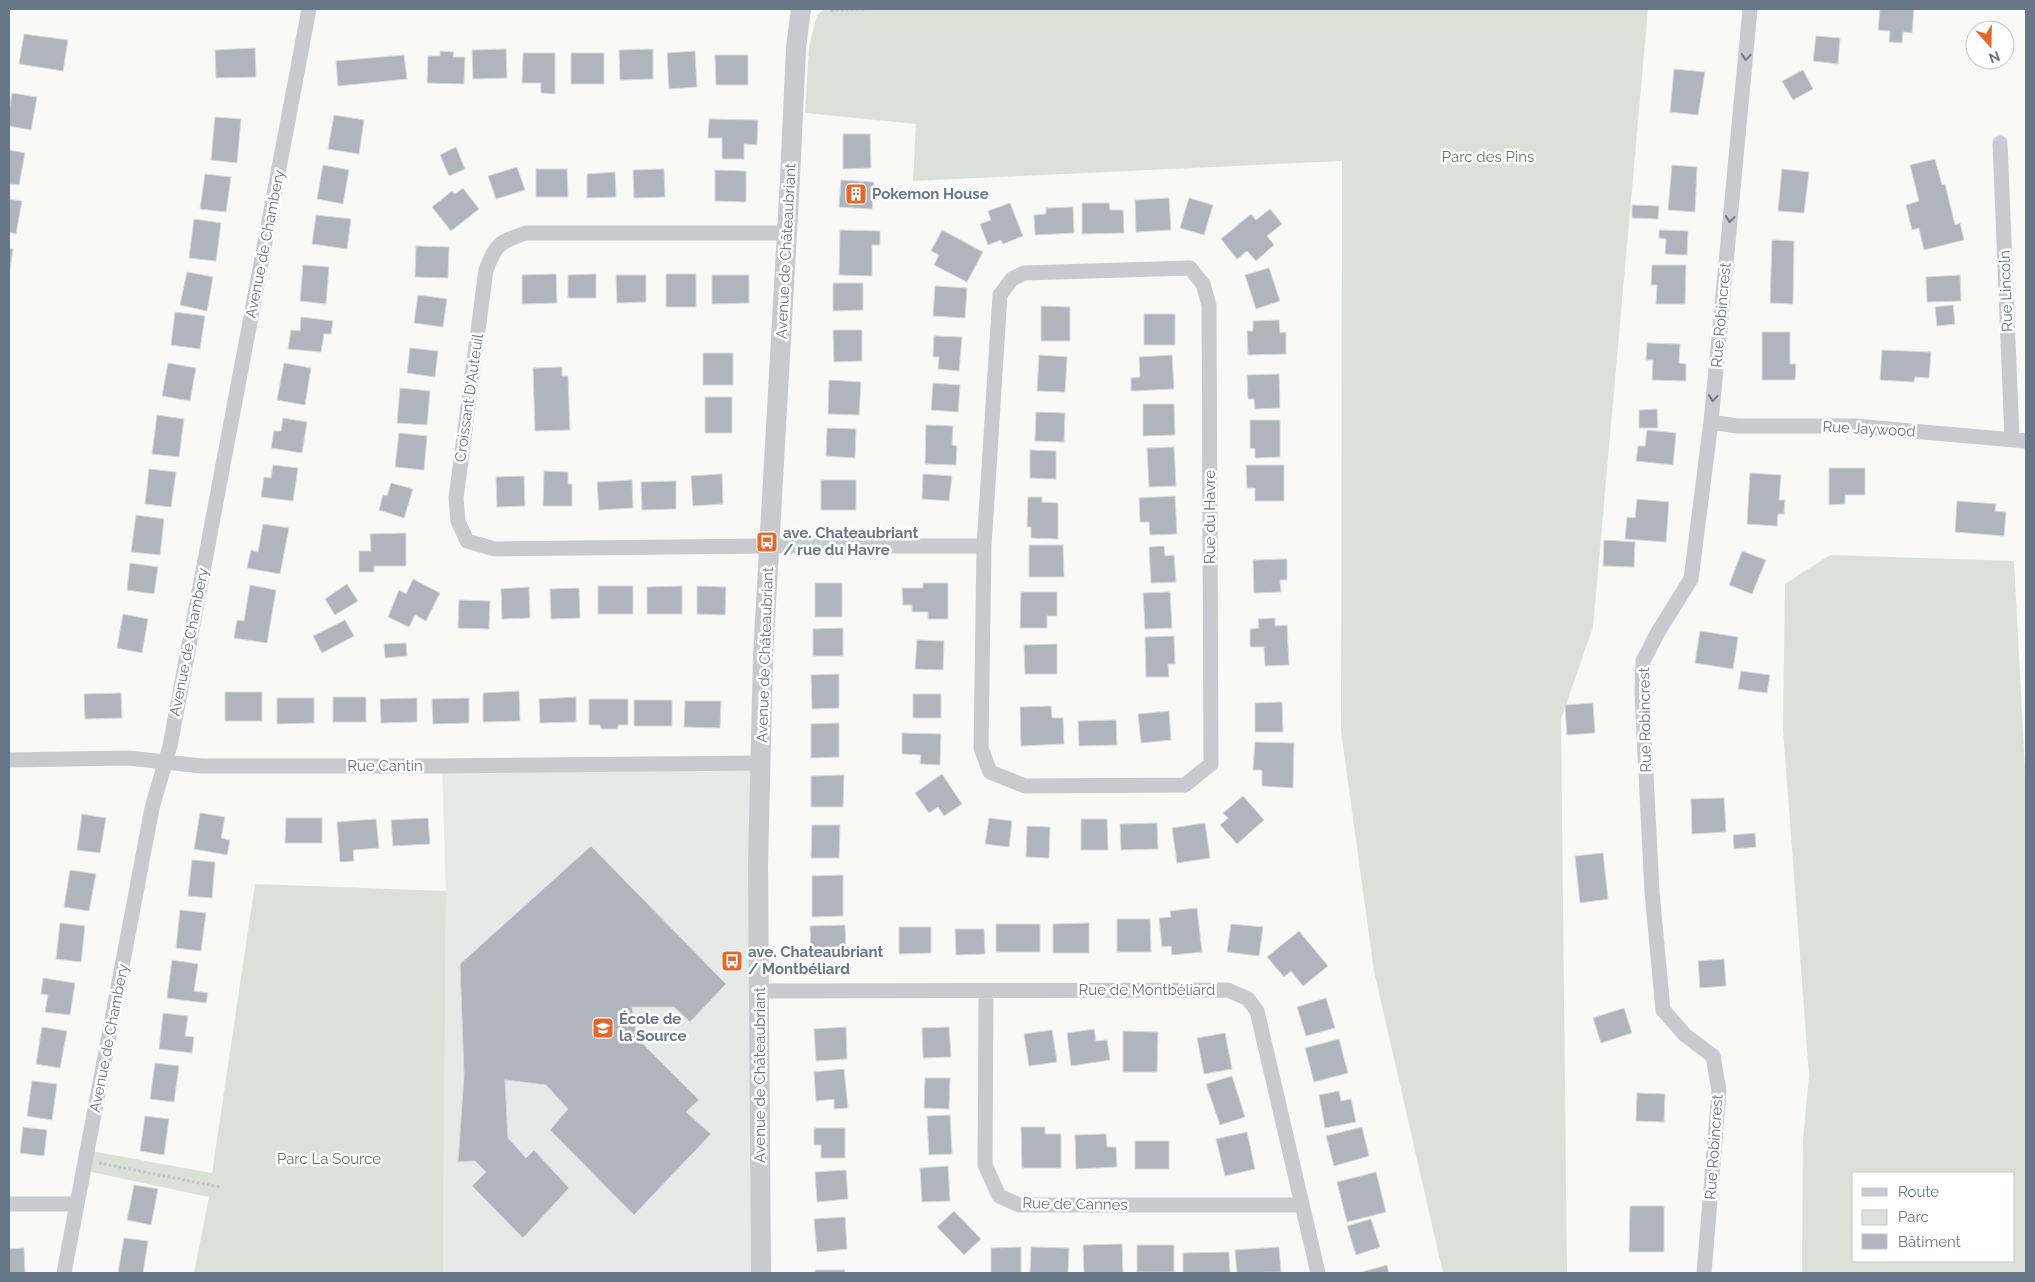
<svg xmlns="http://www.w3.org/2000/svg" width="2035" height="1282" font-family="Raleway,sans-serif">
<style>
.built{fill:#e7e8e8}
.green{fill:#dae1d7;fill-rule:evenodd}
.building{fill:#aeb5bc;stroke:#dbdbd9}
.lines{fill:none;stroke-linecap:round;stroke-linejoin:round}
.path{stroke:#c1c3c5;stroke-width:3;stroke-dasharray:2.5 2.5;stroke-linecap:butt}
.minor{stroke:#c7cace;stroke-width:15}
.tertiary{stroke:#c7cace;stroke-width:20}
.oneway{stroke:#6d7b8c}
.labels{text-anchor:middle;stroke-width:5;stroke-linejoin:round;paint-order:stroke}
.park-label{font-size:15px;fill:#657a63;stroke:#fff}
.poi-label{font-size:15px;font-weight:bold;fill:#687788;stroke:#fff;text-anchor:start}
.street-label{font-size:15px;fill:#687788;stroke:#fff}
</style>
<rect width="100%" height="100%" fill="#f9f9f7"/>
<path class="built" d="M761,763L754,1273H443L446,891L442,768Z"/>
<path class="green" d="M825,9H1648L1593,627L1561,719L1567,1273H1443L1374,971L1341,731L1342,161L913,181L916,124L805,113L809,47L817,15Z
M1830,555L2014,561L2026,790V1273H1802L1803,1140L1809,1075L1783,729L1785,584ZM2014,1173V1261H1854V1173Z
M255,884L446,891L443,1273H194L209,1197L87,1171L91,1151L212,1173Z"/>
<path class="building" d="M1880,9H1914L1912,33L1903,32L1902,43L1889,42L1890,31L1878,30Z
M24,34L68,40L63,71L19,64Z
M1816,36L1840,38L1838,64L1813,61Z
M255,48L256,77L216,78L215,50Z
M506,49L507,78L473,79L472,50Z
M653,49V79L620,80L619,50Z
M440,51L454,52L453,57H465L464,84L427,83L428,56H440Z
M695,51L697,87L669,89L667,53Z
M523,53H555V94L541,93V83H522Z
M571,53H604V84H571Z
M404,55L407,79L338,86L336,61Z
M715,55H748V85H716Z
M1674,69L1705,72L1698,115L1670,112Z
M1803,70L1813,89L1793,100L1782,81Z
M12,93L37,97L31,130L9,126V112Z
M334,115L364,120L359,154L328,149Z
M215,117L241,119L237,163L211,160Z
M709,119L758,120L757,145L744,144V159H722V138H708Z
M843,134H870L871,168L843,169Z
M456,147L465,169L449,176L440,155Z
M9,150L25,153L19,185L9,184Z
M1935,159L1942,185L1945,184L1955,225L1960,223L1964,240L1924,250L1919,228L1912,230L1906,205L1919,201L1910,165Z
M323,165L349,170L343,204L317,199Z
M1672,165L1697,167L1695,212L1668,210Z
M517,167L525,190L496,199L488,176Z
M536,169H567L568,197H536Z
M664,169L665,197L634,198L633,170Z
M1782,169L1809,172L1804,213L1778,211Z
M715,170L746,171V202L715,201Z
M615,172L616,197L587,198V174Z
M205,174L231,177L226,212L200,209Z
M841,180L874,182L872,209L839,207Z
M463,188L479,209L451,231L432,207L452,191L455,194Z
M1169,198L1171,230L1136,232L1135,200Z
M1189,198L1213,205L1204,235L1180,228Z
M9,199L22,201L16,234L9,232Z
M1010,203L1023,236L1003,244L1001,240L988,245L980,224L991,220L988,211Z
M1082,203H1109L1110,210H1123L1124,233L1082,234Z
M1632,205L1659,206L1658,219L1632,218Z
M1073,207L1074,233L1035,235L1034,215L1046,214V208Z
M1270,209L1282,224L1267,236L1274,245L1256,261L1247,251L1237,259L1221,239L1251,214L1256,220Z
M316,215L351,219L347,249L312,244Z
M194,219L221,223L216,261L189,258Z
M840,230L880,231V245H872V276L839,275Z
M942,230L983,252L967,282L934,265L939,255L931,251Z
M1659,230L1688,231L1687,255L1665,254L1666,239L1659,238Z
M1772,240L1794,241L1793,304L1770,303Z
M416,246L449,247L448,278L415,277Z
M9,248L13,249L9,276Z
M303,265L329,267L326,304L300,301Z
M1652,265H1686L1685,304H1656L1657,285H1651Z
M1269,268L1280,301L1256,309L1245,275Z
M187,272L213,277L207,311L180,305Z
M556,274L557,303L522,304V275Z
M596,274V298H568V275Z
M666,274H696V307H666Z
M616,275H646V302L617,303Z
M712,275H749V303L712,304Z
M1960,275L1961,301L1927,302L1926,277Z
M833,283H863V310L833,311Z
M935,286L967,288L965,318L933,316Z
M418,295L447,299L443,327L414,323Z
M1953,305L1955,324L1937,326L1935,307Z
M1041,306L1070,307V341H1041Z
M175,312L205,316L200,349L171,345Z
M1144,314H1175V345H1144Z
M301,317L333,321L331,334H324L321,352L288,349L291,330L300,331Z
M1279,320L1280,333L1286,332V354L1248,355L1247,331H1253V321Z
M833,330H862V361L834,362Z
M1762,332H1790V364H1796L1795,380H1762Z
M934,336L962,337L959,371L938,369L939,357H933Z
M1647,343L1680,344L1679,363L1686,364V381L1652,380L1653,360H1646Z
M410,348L438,351L435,377L407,373Z
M1882,350L1931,352L1929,378L1915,377L1914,382L1880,380Z
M703,353H733V385H703Z
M1039,355L1067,357L1065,392L1037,391Z
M1172,355L1174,389L1131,391V378L1140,377L1139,357Z
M168,363L196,368L190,401L162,396Z
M284,363L311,368L305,405L277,400Z
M562,367V376H568L570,430L535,431L533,368Z
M1279,374L1280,408L1255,409L1254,399H1248L1247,375Z
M829,380L861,382L859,415L828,414Z
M933,383L960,385L958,412L931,410Z
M400,388L430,391L427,425L397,423Z
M705,397H732V433H705Z
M1143,404H1174L1175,435L1143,436Z
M1657,409L1658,428H1639V410Z
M1036,412L1065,413L1064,442L1035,441Z
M157,415L184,419L179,457L152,454Z
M283,418L307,422L302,453L271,448L274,431H281Z
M1250,420H1280V457L1255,458V449L1250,448Z
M926,425L953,426L952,445L957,446L956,465L925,464Z
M827,428L856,429L855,458L826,456Z
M1647,430L1676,433L1673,465L1636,461L1638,446H1645Z
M399,433L427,436L424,470L395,467Z
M1174,447L1176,486L1149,487L1147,448Z
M1030,450L1056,451V479L1030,478Z
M273,465L298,468L293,501L261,497L264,477L271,478Z
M1246,465H1284V501H1255V488H1247Z
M1829,468H1865V495H1845V504L1829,505Z
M149,469L176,472L171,507L145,504Z
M544,471L568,472V484H572V506H543Z
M1750,473L1781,475L1779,500H1785L1784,514H1778L1777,526L1747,524Z
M722,474L723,504L693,506L691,476Z
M923,474L952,476L949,501L922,499Z
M524,476L525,506L497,507L496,477Z
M632,480L633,508L599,510L597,482Z
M821,480H856V510H821Z
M676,481V509L642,510L641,482Z
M391,483L413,489L404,518L379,510L383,495L387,496Z
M1175,496L1177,534L1150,535L1149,522H1140L1139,498Z
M1028,497H1042V502L1058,503V539L1031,538V527H1027Z
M1637,499L1669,502L1666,542L1625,539L1627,517L1635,518Z
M1957,501L1996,504L1995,511L2006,512L2004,536L1955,532Z
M136,515L164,519L160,555L131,552Z
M263,524L289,528L280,574L247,568L251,550L258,552Z
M406,533V566H374V572H359V551H371L370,534Z
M1604,540L1635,542L1634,567L1603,566Z
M1029,545H1063L1064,577H1029Z
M1164,546L1165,556L1174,555L1176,582L1151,583L1149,547Z
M1742,551L1766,560L1752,594L1729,585Z
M1287,559V580H1280L1281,592L1254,593L1253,560Z
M130,563L158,567L154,594L127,590Z
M413,579L440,593L426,621L415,615L409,627L388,617L399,590L406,594Z
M815,583H842V617H815Z
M923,583H948V619H928V612H912V605H903L902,588H923Z
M347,584L358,601L335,615L325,599Z
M250,585L276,590L267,643L234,638L237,620L244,621Z
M598,586H633V614H598Z
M682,586V614H647V587Z
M697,586L726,587L725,615L697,614Z
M529,587L530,618L502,619L501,589Z
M579,588L580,618L551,619L550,589Z
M1021,592H1057V616H1047V628H1020Z
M1170,592L1172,628L1145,629L1143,593Z
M459,600L490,601L489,629L458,628Z
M123,614L148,619L142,653L117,648Z
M1275,618V626L1287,625L1289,665L1265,666L1264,647H1250V629L1259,628L1258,619Z
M345,620L354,636L322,653L313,636Z
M843,628V656H813V629Z
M1700,631L1738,637L1733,669L1695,663Z
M1174,636L1175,664H1168L1169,677H1146L1145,637Z
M917,640L944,641L943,670L915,669Z
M406,643L407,656L385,658L384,644Z
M1057,644V674H1025L1024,645Z
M1741,671L1770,675L1767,693L1738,689Z
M839,674V708L812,709L811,675Z
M519,691L520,721L483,722V693Z
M225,692H262V721H225Z
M121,693L122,718L85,719L84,694Z
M913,694H941V718H913Z
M333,697H366V722H333Z
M576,697V722L540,723L539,699Z
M277,698H314V723L277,724Z
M417,698V722L381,723L380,699Z
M469,698V723L433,724L432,699Z
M589,699H628V725H618V729H601L600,725H589Z
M634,700H672V726H634Z
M685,701H721L720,728L684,727Z
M1282,702L1283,732H1255V703Z
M1593,703L1595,733L1567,735L1565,705Z
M1051,706L1052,718H1063L1064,744L1021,746L1020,707Z
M1169,711L1171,740L1141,743L1138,714Z
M1116,720L1117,745L1079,746L1078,721Z
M839,723V757L811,758V724Z
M902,733L941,734L940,765L920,764L921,755L902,754Z
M1255,742L1294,743L1293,788L1262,786V770H1253Z
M942,774L962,804L944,816L938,807L929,813L915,793Z
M844,775L843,807H811V776Z
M1243,796L1264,820L1237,844L1220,825L1228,818L1223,813Z
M1724,798L1726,832L1692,834L1691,799Z
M200,813L225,817L221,838L230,840L227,855L194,849Z
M82,814L106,818L100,853L77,850Z
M286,818H322V843H285Z
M428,818L430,844L393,846L391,820Z
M989,818L1012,821L1009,847L985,844Z
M376,819L379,848L353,850L354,861L340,862L337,822Z
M1081,819H1107L1108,850H1081Z
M1157,823L1158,849L1121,850L1120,824Z
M1205,823L1210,858L1177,863L1172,828Z
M812,825H840L839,858H811Z
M1027,826L1050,827L1049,858L1026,857Z
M1755,833L1756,847L1734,849L1733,835Z
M591,846L726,984L690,1022L674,1007H632L637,1038L699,1100L686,1112L711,1134L634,1215L550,1130L568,1109L546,1085L505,1080L508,1138L526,1158L534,1150L569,1188L523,1238L472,1186L486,1172L475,1161L458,1162L464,1075L460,964Z
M1603,853L1608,899L1580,903L1575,856Z
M192,860L215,862L212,898L188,896Z
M70,870L96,874L89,911L64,907Z
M843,875V916L812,917V876Z
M1197,908L1202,952L1172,955L1171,946L1162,947L1159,918L1171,917L1170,911Z
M180,910L206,913L201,951L176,948Z
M1117,919H1150L1151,952H1117Z
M60,923L85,926L81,962L56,959Z
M1089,923V953H1053V924Z
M996,924H1040V952H996Z
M1231,924L1263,927L1259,956L1227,952Z
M845,925L846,952L811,953L810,926Z
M899,927H931V953L899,954Z
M955,929H984L985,954L956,955Z
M1299,931L1328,966L1303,986L1291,971L1284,977L1267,957Z
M1724,959L1726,986L1700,988L1698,961Z
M172,960L198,964L194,991L208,993L206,1003L167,998Z
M43,978L75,983L70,1015L45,1012L48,995L41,994Z
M1326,998L1335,1028L1306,1036L1297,1007Z
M1624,1008L1632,1033L1601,1043L1593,1018Z
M163,1013L188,1016L185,1036L194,1037L192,1053L159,1049Z
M42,1027L67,1031L60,1068L36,1064Z
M846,1027L847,1059L816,1061L814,1029Z
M949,1027L951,1057L923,1058L922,1028Z
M1094,1029L1096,1041L1107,1040L1110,1060L1071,1066L1067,1033Z
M1052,1030L1057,1062L1029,1066L1024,1034Z
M1123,1031L1158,1032L1157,1072H1123Z
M1225,1033L1232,1069L1204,1074L1197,1038Z
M1339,1039L1348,1073L1314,1082L1305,1048Z
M155,1063L179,1066L174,1102L150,1099Z
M844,1069L848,1108L834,1109V1099L816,1101L814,1072Z
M1232,1076L1245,1117L1220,1125L1206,1084Z
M925,1078H950L949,1109L924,1108Z
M32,1081L57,1084L52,1120L27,1116Z
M1339,1091L1341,1101L1351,1099L1356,1122L1325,1128L1319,1095Z
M1637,1093L1665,1094L1664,1122L1636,1121Z
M950,1115L952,1154L929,1155L927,1116Z
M145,1116L169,1119L164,1155L140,1151Z
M23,1127L47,1130L44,1156L20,1153Z
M1021,1127H1045V1134H1061V1168H1022Z
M1362,1127L1369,1156L1334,1166L1326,1136Z
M814,1128H845V1158H821V1145H814Z
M1247,1132L1255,1169L1225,1176L1216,1139Z
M1106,1134L1107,1147H1116L1117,1167L1076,1169L1075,1135Z
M1135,1141H1169V1169H1135Z
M948,1166L950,1201L922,1202L920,1168Z
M846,1170L848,1199L817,1202L815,1172Z
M1376,1172L1386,1212L1347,1222L1337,1182Z
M134,1185L158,1189L151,1225L127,1220Z
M1630,1206H1664V1252H1629Z
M954,1211L981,1239L964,1255L937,1227Z
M845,1217L847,1249L817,1252L814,1219Z
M1371,1219L1380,1247L1356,1255L1347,1226Z
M124,1238L148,1241L143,1273H118Z
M1122,1244L1123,1273H1084L1083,1245Z
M1137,1245H1174V1272H1137Z
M1021,1247V1273H991V1248Z
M1031,1247L1069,1248L1068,1273H1030Z
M1279,1247L1281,1272L1237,1273L1235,1250Z
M24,1248L25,1273H9V1249Z
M1229,1252L1230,1273H1183V1253Z
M1387,1265L1389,1273H1358Z
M815,1270H845V1273H815Z"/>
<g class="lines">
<path class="path" d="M831,10L867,9
M99,1163L220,1187"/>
<path class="minor" d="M2000,143L2012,439
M787,233H526C499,242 496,244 486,270L456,498L458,521L467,541L495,549L769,546H984L1000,295L1012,279L1024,273L1190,268L1203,284L1209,305L1211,764L1185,785L1025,786L990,772L981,748L984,546
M1711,422L1737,426H1854L2026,441
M9,760L128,758L202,766H441L761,763
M760,991L1228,990L1248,999L1257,1011L1318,1273
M986,991L985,1165L999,1196L1019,1205H1302
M9,1204H77
M64,1273L152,808L170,746L309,9
M1704,1273L1719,1091L1713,1056L1685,1035L1663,1010L1652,892L1642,695L1643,661L1658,632L1691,579L1711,422L1750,9"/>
<path class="tertiary" d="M761,1273L758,864L763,656L790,179L796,48L801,9"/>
</g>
<defs><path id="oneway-chevron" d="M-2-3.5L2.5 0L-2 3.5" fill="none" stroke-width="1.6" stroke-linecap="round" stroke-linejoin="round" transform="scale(1.25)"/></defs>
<g class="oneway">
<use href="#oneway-chevron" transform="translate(1746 57) rotate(95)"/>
<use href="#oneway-chevron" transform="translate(1730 219) rotate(95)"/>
<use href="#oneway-chevron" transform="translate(1713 398) rotate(95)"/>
</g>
<defs>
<g id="building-square" transform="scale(1.125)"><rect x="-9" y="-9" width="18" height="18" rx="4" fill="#e5672a" stroke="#fff"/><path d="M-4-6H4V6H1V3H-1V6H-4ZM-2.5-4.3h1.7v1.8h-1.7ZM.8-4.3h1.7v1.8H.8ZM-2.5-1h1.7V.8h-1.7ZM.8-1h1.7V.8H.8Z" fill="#fff"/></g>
<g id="bus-square" transform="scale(1.125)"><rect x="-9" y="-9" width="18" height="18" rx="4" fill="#e5672a" stroke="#fff"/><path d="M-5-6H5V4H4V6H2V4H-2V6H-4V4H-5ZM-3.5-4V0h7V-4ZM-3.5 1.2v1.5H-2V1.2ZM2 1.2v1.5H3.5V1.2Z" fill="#fff"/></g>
<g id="school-square" transform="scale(1.125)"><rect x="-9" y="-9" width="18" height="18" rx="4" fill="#e5672a" stroke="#fff"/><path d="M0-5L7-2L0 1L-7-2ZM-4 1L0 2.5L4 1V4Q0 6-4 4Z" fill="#fff"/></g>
</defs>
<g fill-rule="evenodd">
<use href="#building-square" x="856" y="194"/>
<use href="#bus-square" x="767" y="542"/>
<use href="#bus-square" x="732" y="961"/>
<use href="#school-square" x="603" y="1028"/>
</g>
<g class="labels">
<g class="park-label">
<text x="1488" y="162">Parc des Pins</text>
<text x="329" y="1164">Parc La Source</text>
</g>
<g class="poi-label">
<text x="872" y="199">Pokemon House</text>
<text x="783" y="538">ave. Chateaubriant<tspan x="783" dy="17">/ rue du Havre</tspan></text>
<text x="748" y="957">ave. Chateaubriant<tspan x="748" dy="17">/ Montbéliard</tspan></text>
<text x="619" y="1024">École de<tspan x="619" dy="17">la Source</tspan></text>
</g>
<g class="street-label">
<text transform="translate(265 244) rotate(-79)" y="5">Avenue de Chambery</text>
<text transform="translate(786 251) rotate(-87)" y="5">Avenue de Châteaubriant</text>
<text transform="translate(2006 291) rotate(-92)" y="5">Rue Lincoln</text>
<text transform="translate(1721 315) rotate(-85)" y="5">Rue Robincrest</text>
<text transform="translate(469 398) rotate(-82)" y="5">Croissant D'Auteuil</text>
<text transform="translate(1869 429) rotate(3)" y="5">Rue Jaywood</text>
<text transform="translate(1210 517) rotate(-90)" y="5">Rue du Havre</text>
<text transform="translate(189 642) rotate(-79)" y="5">Avenue de Chambery</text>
<text transform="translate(765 655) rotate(-88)" y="5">Avenue de Châteaubriant</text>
<text transform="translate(1645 720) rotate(-91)" y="5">Rue Robincrest</text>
<text x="385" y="771">Rue Cantin</text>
<text x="1147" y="995">Rue de Montbéliard</text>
<text transform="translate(109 1038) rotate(-79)" y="5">Avenue de Chambery</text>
<text transform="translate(760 1075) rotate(-90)" y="5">Avenue de Châteaubriant</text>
<text transform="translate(1714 1147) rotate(-86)" y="5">Rue Robincrest</text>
<text transform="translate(1075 1204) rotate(1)" y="5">Rue de Cannes</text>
</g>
</g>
<rect width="2035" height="1282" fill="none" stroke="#687788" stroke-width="20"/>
<rect x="1852" y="1172" width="162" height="90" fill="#ffffff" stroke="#c3c9cf"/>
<rect x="1862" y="1188" width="25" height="8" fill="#c7cace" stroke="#c3c9cf"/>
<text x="1898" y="1197" font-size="15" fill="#687788">Route</text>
<rect x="1862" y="1210" width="25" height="15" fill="#dae1d7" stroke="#c3c9cf"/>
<text x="1898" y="1222" font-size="15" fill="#687788">Parc</text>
<rect x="1862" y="1234" width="25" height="15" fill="#aeb5bc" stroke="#c3c9cf"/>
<text x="1898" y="1247" font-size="15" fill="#687788">Bâtiment</text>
<g transform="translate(1990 45) rotate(160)"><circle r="24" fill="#ffffff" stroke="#c3c9cf"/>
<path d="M0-4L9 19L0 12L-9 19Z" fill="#e5672a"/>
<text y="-8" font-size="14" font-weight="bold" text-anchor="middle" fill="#687788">N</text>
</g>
</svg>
